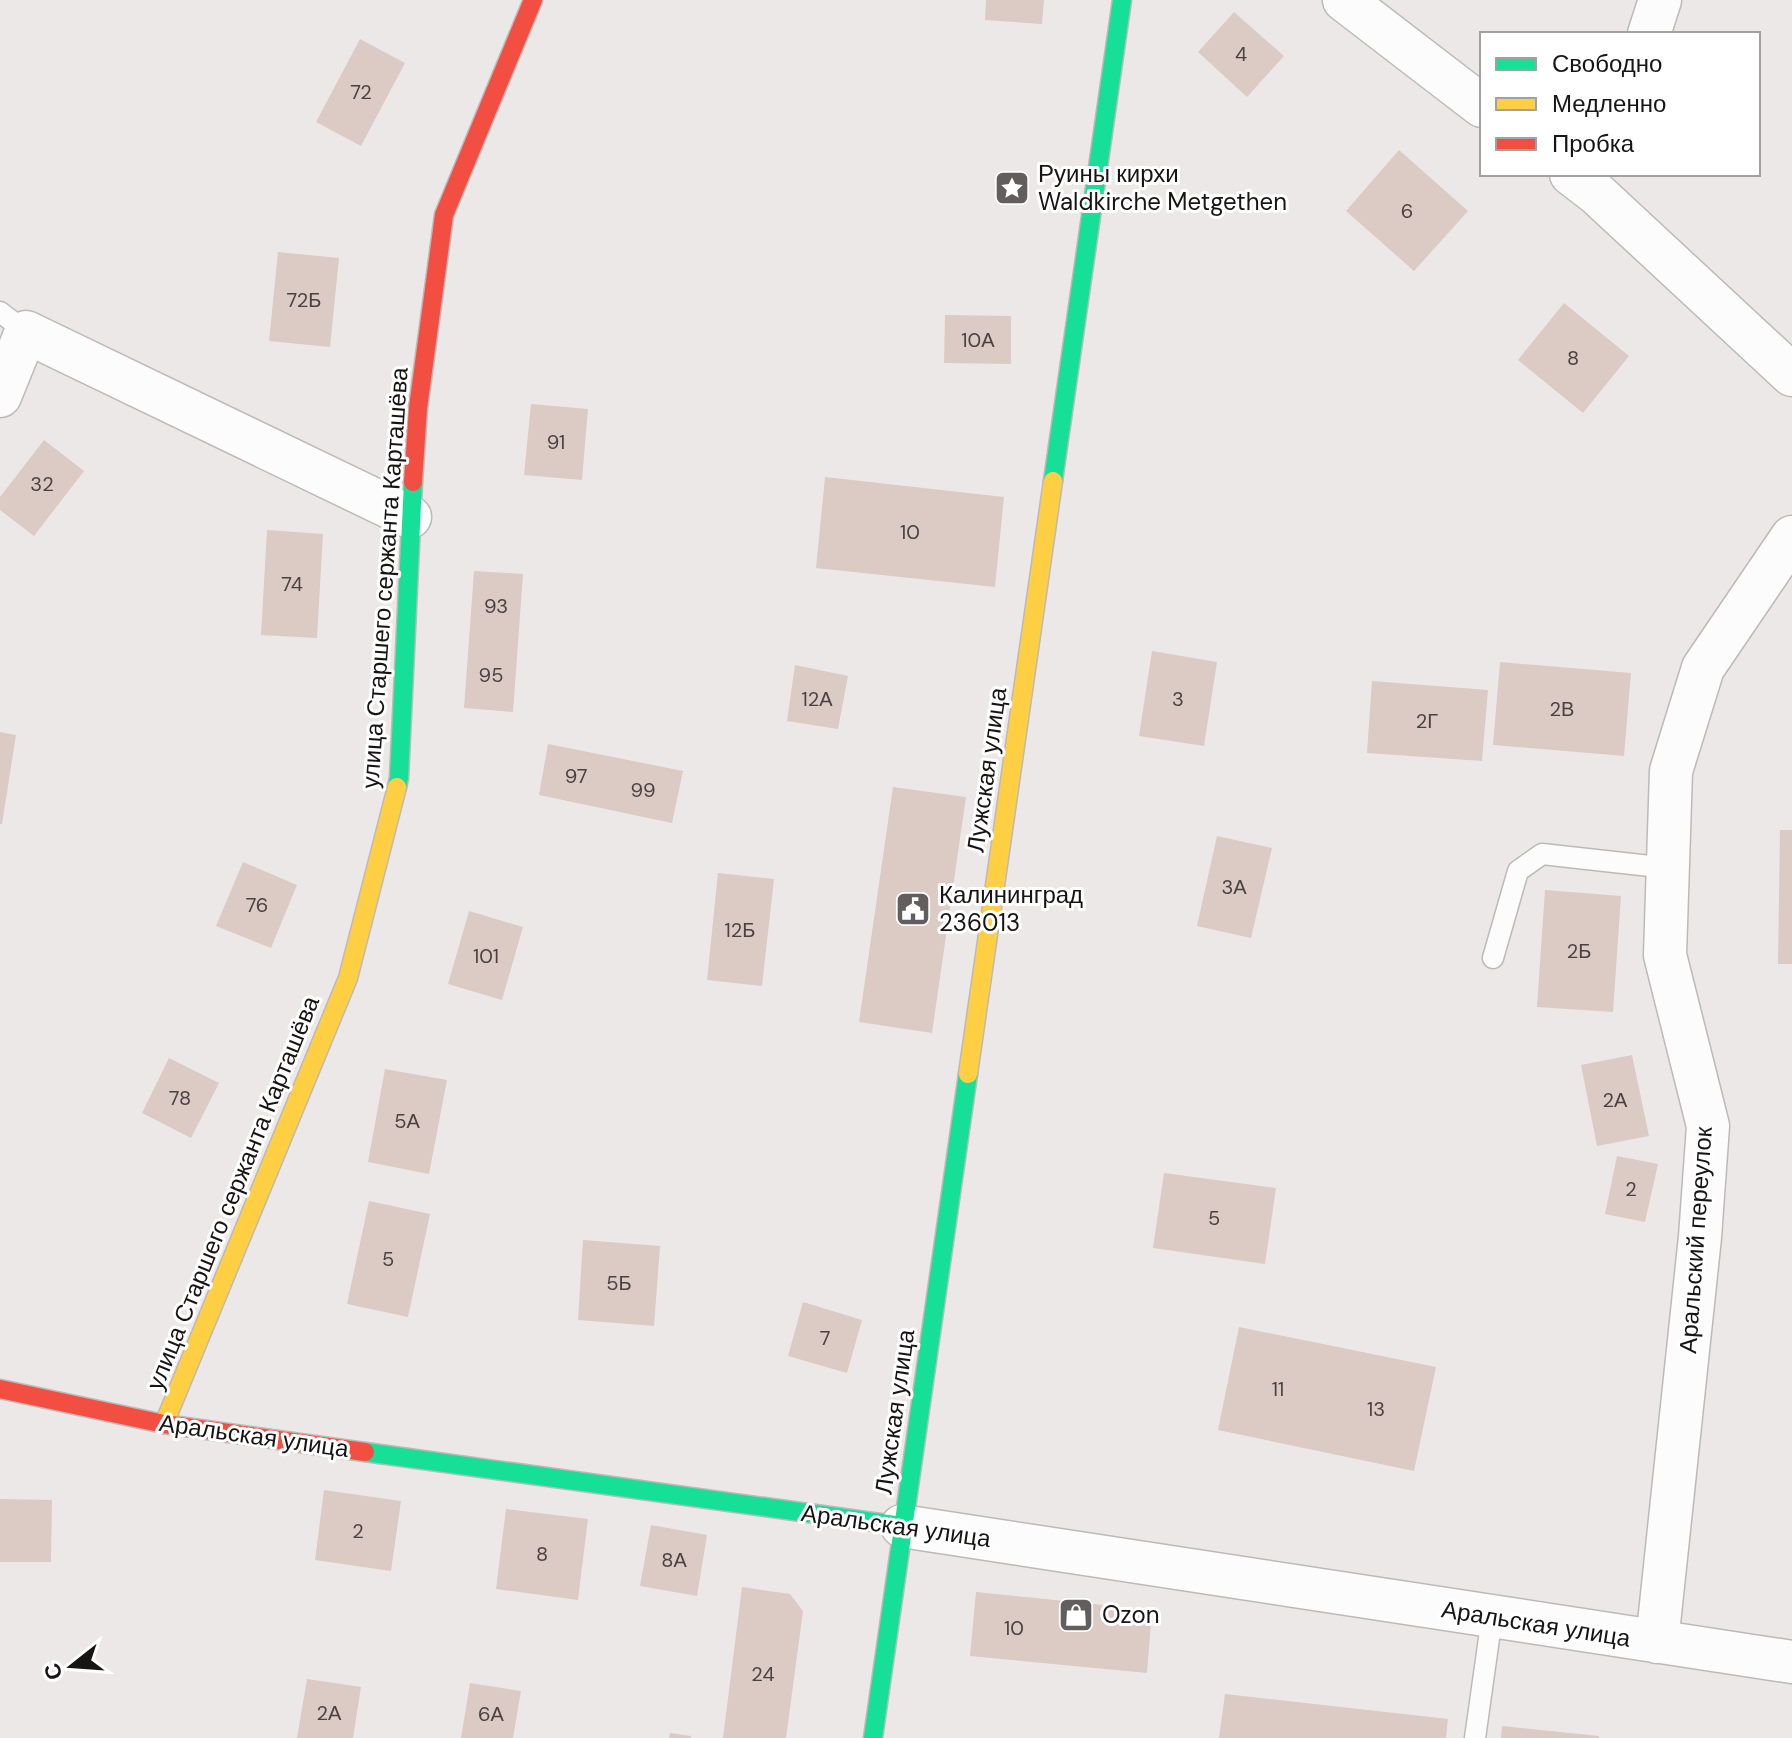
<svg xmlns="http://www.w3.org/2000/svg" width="1792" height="1738" font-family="'DM Sans',sans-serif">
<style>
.building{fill:#dccac4}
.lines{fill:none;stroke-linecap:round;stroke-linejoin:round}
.lane-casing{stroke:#bdb9b9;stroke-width:23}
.street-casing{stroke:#bdb9b9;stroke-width:45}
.fast-casing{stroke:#bdb9b9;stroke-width:21}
.slow-casing{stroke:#bdb9b9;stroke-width:21}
.jam-casing{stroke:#bdb9b9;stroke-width:21}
.lane{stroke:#fcfcfc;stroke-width:20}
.street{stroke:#fcfcfc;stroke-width:42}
.fast{stroke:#16e098;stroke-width:18}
.slow{stroke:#ffcf43;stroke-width:18}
.jam{stroke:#f24e42;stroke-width:18}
.labels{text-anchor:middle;stroke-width:6;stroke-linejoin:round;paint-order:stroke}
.number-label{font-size:20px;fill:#484240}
.poi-label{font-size:24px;fill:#171414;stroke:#fff;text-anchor:start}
.street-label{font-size:24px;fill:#171414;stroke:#fff}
</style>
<rect width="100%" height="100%" fill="#ede8e8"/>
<path class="building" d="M986,0H1044L1042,24L985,20Z
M1234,12L1284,56L1247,97L1198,52Z
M360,39L405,63L361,146L316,122Z
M1399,150L1468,211L1414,271L1346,211Z
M278,252L339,258L330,347L269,341Z
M1564,303L1629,356L1583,413L1518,360Z
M945,315L1011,316V364L944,363Z
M531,404L588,409L582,480L524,475Z
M44,440L84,471L34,536L0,510V497Z
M825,477L1004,497L995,587L816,568Z
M267,530L323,534L317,638L261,635Z
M474,571L523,574L513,712L464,708Z
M1152,651L1217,662L1204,746L1139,736Z
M1500,662L1631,673L1624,756L1493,745Z
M795,665L848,676L838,729L787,721Z
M1372,681L1488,690L1482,761L1367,753Z
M0,732L16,735L2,824H0Z
M548,744L683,771L672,823L539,795Z
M893,787L966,797L932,1033L859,1022Z
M1780,830H1792V964H1778Z
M1217,836L1272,848L1251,938L1197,926Z
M243,862L297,885L271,948L216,926Z
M718,873L774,879L762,986L707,980Z
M1545,890L1621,896L1613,1012L1537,1007Z
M469,911L523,927L502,1000L448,984Z
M1632,1055L1649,1136L1597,1146L1581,1065Z
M169,1058L219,1083L191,1138L142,1113Z
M385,1069L447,1080L429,1174L368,1162Z
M1617,1156L1658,1164L1645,1222L1605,1214Z
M1164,1173L1276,1188L1265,1264L1153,1248Z
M369,1201L430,1214L408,1317L347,1304Z
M583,1240L660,1246L654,1326L578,1320Z
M803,1302L862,1320L847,1373L788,1356Z
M1239,1327L1436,1367L1414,1471L1218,1430Z
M324,1490L401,1501L391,1571L315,1560Z
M0,1499L52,1500L51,1562H0Z
M506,1509L588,1519L578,1600L496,1589Z
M651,1525L707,1535L697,1596L640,1586Z
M742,1587L790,1594L803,1611L786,1738H723Z
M976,1592L1152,1610L1147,1673L970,1656Z
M307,1679L361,1687L353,1738H297Z
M470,1683L521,1691L513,1738H461Z
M1225,1694L1448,1719L1446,1738H1219Z
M1502,1726L1599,1736V1738H1501Z
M670,1733L691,1736V1738H669Z"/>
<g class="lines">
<g class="lane-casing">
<path id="lane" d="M0,312L26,332
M1493,958L1518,871L1542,854L1668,868
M1475,1738L1492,1617"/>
</g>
<g class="street-casing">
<path id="street" d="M1344,0L1482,106
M1649,34L1660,0
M1571,174L1597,194L1792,375
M0,396L26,332L410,517
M902,1526L1792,1662
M1657,1642L1700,1237L1708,1126L1665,955L1671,771L1703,668L1792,537"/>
</g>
<g class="fast-casing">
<path id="fast" d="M1053,481L1122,0
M397,787L399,778L413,482
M365,1452L902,1526
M873,1738L968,1074"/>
</g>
<g class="slow-casing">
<path id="slow" d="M968,1074L1053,481
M164,1424L348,978L397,787"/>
</g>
<g class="jam-casing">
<path id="jam" d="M413,482L418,408L444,215L533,0
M0,1389L164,1424L365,1452"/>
</g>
<use href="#lane" class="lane"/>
<use href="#street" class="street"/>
<use href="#fast" class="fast"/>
<use href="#slow" class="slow"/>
<use href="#jam" class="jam"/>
</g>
<defs>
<g id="sight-square" transform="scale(1.8)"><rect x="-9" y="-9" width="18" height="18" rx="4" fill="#625e5e" stroke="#fff"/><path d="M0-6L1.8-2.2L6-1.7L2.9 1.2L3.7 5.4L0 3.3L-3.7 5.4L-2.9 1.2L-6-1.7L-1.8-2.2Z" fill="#fff"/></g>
<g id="civic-square" transform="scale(1.8)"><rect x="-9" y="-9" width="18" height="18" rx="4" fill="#625e5e" stroke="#fff"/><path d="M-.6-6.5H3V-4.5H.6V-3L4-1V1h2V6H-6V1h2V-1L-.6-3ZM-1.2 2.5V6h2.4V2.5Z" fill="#fff"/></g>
<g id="shop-square" transform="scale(1.8)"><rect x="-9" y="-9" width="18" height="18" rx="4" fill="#625e5e" stroke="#fff"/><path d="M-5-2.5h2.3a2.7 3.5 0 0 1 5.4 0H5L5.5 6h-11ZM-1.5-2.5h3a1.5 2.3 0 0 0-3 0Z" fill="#fff"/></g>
</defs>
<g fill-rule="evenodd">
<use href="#sight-square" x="1012" y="188"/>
<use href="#civic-square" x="913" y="909"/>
<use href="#shop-square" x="1076" y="1615"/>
</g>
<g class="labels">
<g class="number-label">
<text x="1241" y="61">4</text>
<text x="361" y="99">72</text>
<text x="1407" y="218">6</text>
<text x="304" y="307">72Б</text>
<text x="978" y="347">10А</text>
<text x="1573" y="365">8</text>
<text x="556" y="449">91</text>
<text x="42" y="491">32</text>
<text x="910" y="539">10</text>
<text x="292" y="591">74</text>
<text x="496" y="613">93</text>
<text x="491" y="682">95</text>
<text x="817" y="706">12А</text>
<text x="1178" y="706">3</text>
<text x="1562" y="716">2В</text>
<text x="1427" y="728">2Г</text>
<text x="576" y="783">97</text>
<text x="643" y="797">99</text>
<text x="1234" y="894">3А</text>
<text x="257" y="912">76</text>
<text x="740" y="937">12Б</text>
<text x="1579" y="958">2Б</text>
<text x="486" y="963">101</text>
<text x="180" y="1105">78</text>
<text x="1615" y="1107">2А</text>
<text x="407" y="1128">5А</text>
<text x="1631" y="1196">2</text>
<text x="1214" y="1225">5</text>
<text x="388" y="1266">5</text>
<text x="619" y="1290">5Б</text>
<text x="825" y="1345">7</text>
<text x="1278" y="1396">11</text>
<text x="1376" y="1416">13</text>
<text x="358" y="1538">2</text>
<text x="542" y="1561">8</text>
<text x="674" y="1567">8А</text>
<text x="1014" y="1635">10</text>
<text x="763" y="1681">24</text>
<text x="329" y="1720">2А</text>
<text x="491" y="1721">6А</text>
</g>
<g class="poi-label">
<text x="1038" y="182">Руины кирхи<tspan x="1038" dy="28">Waldkirche Metgethen</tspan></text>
<text x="939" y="903">Калининград<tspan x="939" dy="28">236013</tspan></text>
<text x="1102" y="1623">Ozon</text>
</g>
<g class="street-label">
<text transform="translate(385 578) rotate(-86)" y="8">улица Старшего сержанта Карташёва</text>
<text transform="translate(987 770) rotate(-82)" y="8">Лужская улица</text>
<text transform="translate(233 1193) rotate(-68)" y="8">улица Старшего сержанта Карташёва</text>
<text transform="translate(1696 1240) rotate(-86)" y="8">Аральский переулок</text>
<text transform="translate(895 1412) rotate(-82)" y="8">Лужская улица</text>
<text transform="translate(254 1436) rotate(8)" y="8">Аральская улица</text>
<text transform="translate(896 1526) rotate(8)" y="8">Аральская улица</text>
<text transform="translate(1536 1624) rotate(9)" y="8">Аральская улица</text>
</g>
</g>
<rect x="1480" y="32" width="280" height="144" fill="#ffffff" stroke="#a2a1a1" stroke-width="2"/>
<rect x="1496" y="58" width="40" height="12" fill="#16e098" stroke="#a2a1a1" stroke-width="2"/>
<text x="1552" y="72" font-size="24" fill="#171414">Свободно</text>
<rect x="1496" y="98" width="40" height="12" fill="#ffcf43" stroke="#a2a1a1" stroke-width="2"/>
<text x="1552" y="112" font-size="24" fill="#171414">Медленно</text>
<rect x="1496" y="138" width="40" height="12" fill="#f24e42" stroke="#a2a1a1" stroke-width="2"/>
<text x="1552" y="152" font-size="24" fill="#171414">Пробка</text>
<g transform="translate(72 1666) rotate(253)" stroke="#ffffff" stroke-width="6" paint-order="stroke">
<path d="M0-6L14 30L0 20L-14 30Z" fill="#171414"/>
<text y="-12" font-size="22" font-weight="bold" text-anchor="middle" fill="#171414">С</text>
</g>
</svg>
